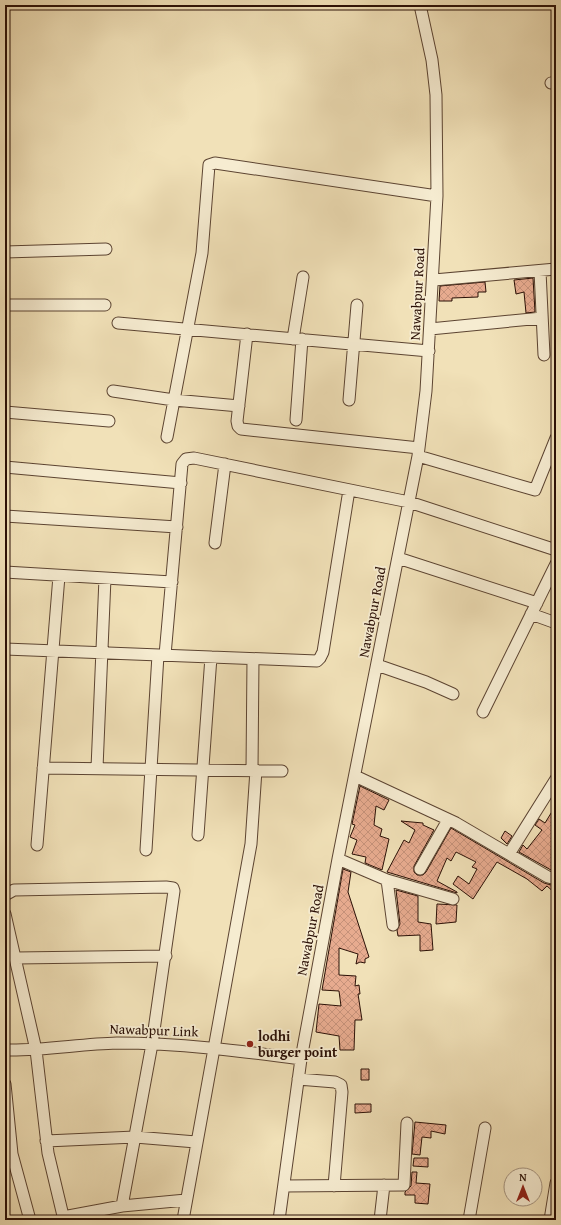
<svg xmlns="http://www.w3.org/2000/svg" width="561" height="1225" font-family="'Gentium Book Plus',serif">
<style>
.building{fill:url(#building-cross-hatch);stroke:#2b1006}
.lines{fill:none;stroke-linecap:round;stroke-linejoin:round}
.minor-casing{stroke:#5c4432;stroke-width:13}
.minor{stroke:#f6ecd1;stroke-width:11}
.poi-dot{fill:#8f2418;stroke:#f6ecd1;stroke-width:1.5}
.labels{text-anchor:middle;stroke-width:3.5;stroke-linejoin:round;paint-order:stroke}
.street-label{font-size:14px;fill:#2b1006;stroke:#f6ecd1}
.poi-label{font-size:14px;font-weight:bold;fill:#2b1006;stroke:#f6ecd1;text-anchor:start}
</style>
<defs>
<pattern id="building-cross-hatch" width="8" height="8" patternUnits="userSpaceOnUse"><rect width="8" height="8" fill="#e7ab8f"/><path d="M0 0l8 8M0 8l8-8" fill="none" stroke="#c6927a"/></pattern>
</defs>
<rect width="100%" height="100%" fill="#f1e1b8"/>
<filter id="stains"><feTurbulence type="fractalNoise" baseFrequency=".005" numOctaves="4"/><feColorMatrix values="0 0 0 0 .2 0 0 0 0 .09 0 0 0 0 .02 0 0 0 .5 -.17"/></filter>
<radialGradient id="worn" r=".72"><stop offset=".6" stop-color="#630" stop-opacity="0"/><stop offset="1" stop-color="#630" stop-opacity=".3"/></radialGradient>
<path class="building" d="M533,278L535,312L526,313L524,292L516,294L514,280Z
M485,282L486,292H478V297L452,298V301H439L440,286Z
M360,786L389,800L384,810L376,806L374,825L382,829L380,836L389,839L382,870L365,863L366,857L352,854L357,840L350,837L355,825L352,824Z
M556,805V868L551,870L519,852L523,845L527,849L542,830L535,825L539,819L545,823Z
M401,821L423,823V825L434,830L414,866V872L417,875H423L426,872L451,828L544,883L551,885L556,884V894L547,886L542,891L527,879L497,862L473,899L453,884L458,876L469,884L477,869L472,867L476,862L456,852L451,861L447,858L437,881L457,892V893L387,872L404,840L409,843L415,830Z
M505,831L512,836L507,844L501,838Z
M343,869L351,872L348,892L369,957L365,959V963L360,962L356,964L358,954L339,948V975L356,976L355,986L359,985L360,994H358L362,1020H355L354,1050H340L339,1036L316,1032L319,1004L341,1006L339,991L322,990Z
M396,890L418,896V922L431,924L433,950L420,951V935L398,936L397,930L400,924Z
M437,904L457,905L456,922L436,924Z
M361,1069H369V1080H361Z
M355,1104H371V1112L355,1113Z
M415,1122L446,1125L445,1134L431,1131V1138L422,1137L420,1155L412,1154Z
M414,1158H428V1167L413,1166Z
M412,1172H417L416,1183L430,1184L428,1204L415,1203V1195H405V1192L411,1186Z"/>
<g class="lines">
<g class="minor-casing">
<path id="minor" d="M551,83L556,82
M5,252L106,249
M540,271L544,355
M434,280L556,269
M5,305H105
M118,323L429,351
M430,329L542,318
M247,334L237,421L238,426L241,429L419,448
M293,339L303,277
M113,391L174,400L239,406
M349,400L357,305
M5,412L109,421
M296,420L302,339
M167,437L202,253L209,165L215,163L437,196
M418,456L535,490L556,438
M5,467L181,483
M5,516L177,527
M215,543L225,464
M398,558L537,603
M5,572L172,582
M531,614L556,623
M5,649L317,661L320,658L323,652L349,490
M165,655L182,464L186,459L194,458L409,502L556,550
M377,665L426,682L453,694
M483,712L556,564
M43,768L282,771
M97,768L105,578
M252,770L253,659
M355,776L456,823L548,877L552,878L556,875
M198,835L211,657
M37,845L59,576
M146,850L158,655
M509,854L556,779
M338,859L387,880L453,899
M420,869L448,820
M387,880L393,925
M5,895L14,890L166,887L173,888L174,891L152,1044L122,1206
M5,914L36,1050L48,1153L64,1220
M16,958L166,956
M5,1050C43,1051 79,1044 117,1043C179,1043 240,1051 301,1059
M298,1079L335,1082L341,1085L342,1092L334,1186
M5,1084L12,1154L30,1220
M46,1141L135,1137L196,1142
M284,1186L404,1185L407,1123
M63,1217L122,1206L186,1200
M183,1220L251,844L256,770
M279,1220L301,1059L338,859L418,456L426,391L437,196L436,95L432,60L420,5
M380,1220L384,1185
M469,1220L485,1128
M550,1220L556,1183"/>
</g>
<use href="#minor" class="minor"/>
</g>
<circle class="poi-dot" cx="250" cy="1044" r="4"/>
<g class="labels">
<g class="street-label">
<text transform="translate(417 294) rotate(-87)" y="5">Nawabpur Road</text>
<text transform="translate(372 612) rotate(-79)" y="5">Nawabpur Road</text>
<text transform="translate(310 930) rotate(-79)" y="5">Nawabpur Road</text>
<text transform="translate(154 1030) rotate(2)" y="5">Nawabpur Link</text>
</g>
<g class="poi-label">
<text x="258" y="1041">lodhi<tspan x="258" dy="16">burger point</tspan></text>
</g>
</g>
<rect width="561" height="1225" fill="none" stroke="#f1e1b8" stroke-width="20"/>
<rect x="6" y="6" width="549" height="1213" fill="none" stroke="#2b1006" stroke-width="2"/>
<rect x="10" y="10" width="541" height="1205" fill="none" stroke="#2b1006"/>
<g transform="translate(523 1187)"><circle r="19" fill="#f6ecd1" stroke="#a59480"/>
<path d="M0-3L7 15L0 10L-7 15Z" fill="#8f2418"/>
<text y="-6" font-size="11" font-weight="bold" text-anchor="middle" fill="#2b1006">N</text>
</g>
<rect width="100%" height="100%" filter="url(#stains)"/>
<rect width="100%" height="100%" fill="url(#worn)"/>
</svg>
